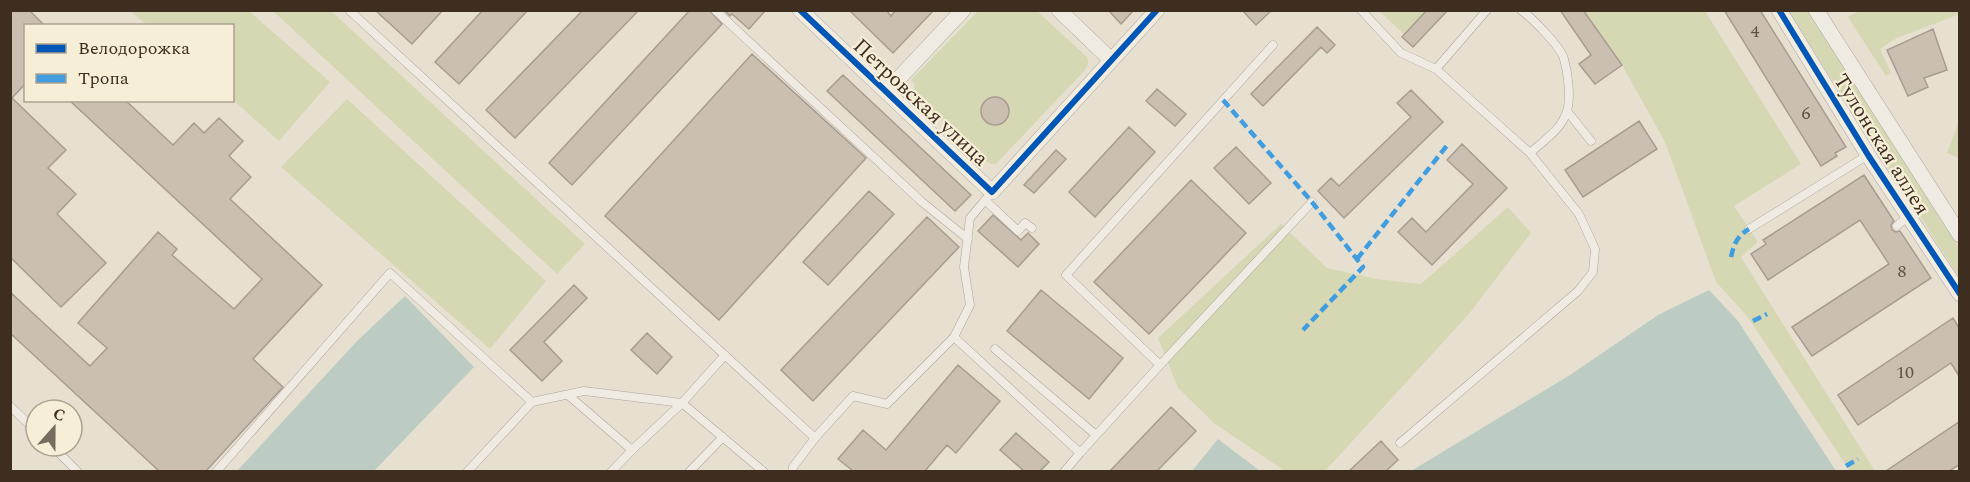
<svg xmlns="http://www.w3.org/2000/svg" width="1970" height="482" font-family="Spectral,serif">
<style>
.green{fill:#d6d7b3}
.water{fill:#bcccc2}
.building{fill:#cbbfb2;stroke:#a89c90;stroke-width:1.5}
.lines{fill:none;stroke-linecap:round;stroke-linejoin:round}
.service-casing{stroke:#ada599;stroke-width:9}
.minor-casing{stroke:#ada599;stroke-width:16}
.service{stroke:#efebe3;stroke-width:8}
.minor{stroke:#efebe3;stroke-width:15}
.quiet{stroke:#3f9de0;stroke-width:4.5;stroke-dasharray:9 4.5;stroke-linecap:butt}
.cycleway-casing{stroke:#f7eed8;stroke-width:10}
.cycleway{stroke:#0057b8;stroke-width:6}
.labels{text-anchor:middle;stroke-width:4.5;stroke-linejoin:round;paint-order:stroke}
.number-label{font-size:18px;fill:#605244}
.street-label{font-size:21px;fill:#3d2e20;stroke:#f7eed8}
</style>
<rect width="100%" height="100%" fill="#e7e0d1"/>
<path class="green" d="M1861,10H1959L1960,14L1897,38L1880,49L1891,73L1886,76L1848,17Z
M130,11H249L330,82L279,141L233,100L232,26L147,25Z
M273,11H331L585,244L557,274Z
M978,11H1037L1087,57C1089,62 1088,65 1085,70L996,164H991L982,159L916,97L913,92L915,84L911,80Z
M1379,11H1427L1404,34Z
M1583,11H1705L1801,164L1734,206L1758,242L1741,257L1875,471H1850L1747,316L1716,282L1665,142L1622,65Z
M1788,11H1808L1959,248V277Z
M347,99L546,281L490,349L281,167Z
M1959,121V158L1947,153Z
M1508,207L1531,233L1468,315L1325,471H1285L1215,424L1178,388L1158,338L1281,224L1327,268L1376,279L1421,284Z"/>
<path class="water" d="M1709,290L1738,321L1836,471H1411L1570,375L1658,315Z
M405,296L474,367L374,471H237L358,340Z
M1218,439L1260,471H1192Z"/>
<path class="building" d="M10,10H29L45,26H26V83L12,98L66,150L48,168L76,194L57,214L106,263L61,307L10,257Z
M375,10H443L412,44Z
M483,10H528L459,84L435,62Z
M583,10H639L515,138L486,110Z
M690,10H709L722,24L572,185L549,163Z
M724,10H766L749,29L732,14L730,16Z
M849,10H886L891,16L896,10H934L893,53Z
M1108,10H1134L1121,24Z
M1242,10H1272L1256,25Z
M1427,10H1448L1413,47L1402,37Z
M1560,10H1583L1622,65L1595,84L1579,64L1591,55Z
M1724,10H1760L1846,147L1835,153L1837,156L1821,166Z
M1317,27L1335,45L1327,53L1321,47L1263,106L1251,94Z
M1933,29L1947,70L1924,78L1928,87L1908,96L1887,50Z
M752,54L866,158L719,320L605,216Z
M843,75L971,195L955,211L827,91Z
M1157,89L1186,114L1175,126L1146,101Z
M1411,90L1443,122L1344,218L1318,191L1331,178L1339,186L1411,117L1397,103Z
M981 111a14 14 0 1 1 28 0a14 14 0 1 1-28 0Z
M69,100H125L173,145L194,123L204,133L219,118L243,141L229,156L251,177L230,199L322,285L253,359L283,387L206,471H159L10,333V292L90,366L107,348L78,323L158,232L177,249L172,255L234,309L262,279Z
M1639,121L1657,149L1583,197L1565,170Z
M1129,127L1155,152L1095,217L1069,192Z
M1462,144L1507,188L1432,265L1398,232L1412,218L1426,232L1473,184L1447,160Z
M1236,147L1271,183L1249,204L1214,168Z
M1056,150L1066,159L1034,193L1024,185Z
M1864,175L1894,221L1891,225L1892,230L1896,232L1900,231L1931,278L1812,356L1792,327L1889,264L1860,220L1768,280L1751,254L1766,244L1763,240Z
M1191,180L1246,233L1149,334L1094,282Z
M869,191L894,214L828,285L803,262Z
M993,215L1021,240L1028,233L1039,244L1018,267L978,231Z
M927,217L959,247L813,401L781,370Z
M574,285L587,298L544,342L562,361L542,381L510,350Z
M1041,290L1123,358L1089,399L1007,331Z
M1953,318L1959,328V376L1951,363L1858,425L1838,395Z
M647,333L672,357L657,374L631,350Z
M958,365L1000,401L956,453L947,445L925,471H853L838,459L863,430L886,450Z
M1171,407L1196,431L1157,471H1110Z
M1959,422V465L1949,471H1886Z
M1016,433L1049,462L1040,471H1024L1000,450Z
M1381,441L1398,460L1386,471H1349Z"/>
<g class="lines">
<g class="service-casing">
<path id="service" d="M349,10L815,438L853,396L887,404L954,337L970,305L964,267L970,218L992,192
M715,10L922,202L968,239
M1361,10L1401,53L1436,69L1530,153L1579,214L1595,249L1593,272L1578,291L1400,443
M1521,10C1532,18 1561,47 1564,59C1568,73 1571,97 1567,111C1562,129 1543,141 1530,153
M1436,69L1487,10
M1567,111L1591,141
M985,200L1018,231L1025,223L1032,228
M1897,226L1908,216
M1749,229L1868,155
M954,337L1080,453L1160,365L1066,275L1273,45
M995,349L1096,435
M1160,365L1312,202
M568,395L632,450L682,403L764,472
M10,406L36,431
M52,446L78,472
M216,472L390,273L532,402L584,391L682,403L725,355
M467,472L532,402
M611,472L632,450
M689,472L723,437
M792,472L793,467L815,438
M1064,472L1080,453"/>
</g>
<g class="minor-casing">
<path id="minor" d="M800,10L992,192L1157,10
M1059,10L1111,60
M1779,10L1868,155L1960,294
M1816,10L1960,235
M886,92L963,10"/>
</g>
<use href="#service" class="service"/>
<use href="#minor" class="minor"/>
<path class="quiet" d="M1223,100L1312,202L1363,267L1303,330
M1731,257C1734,244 1737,236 1749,229
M1357,259L1449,143
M1753,321L1767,314
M1846,466L1858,459"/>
<g class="cycleway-casing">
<path id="cycleway" d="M800,10L992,192L1157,10
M1779,10L1868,155L1960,294"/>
</g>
<use href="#cycleway" class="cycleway"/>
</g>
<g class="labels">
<g class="number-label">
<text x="1755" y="37">4</text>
<text x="1806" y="119">6</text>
<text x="1902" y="277">8</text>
<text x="1905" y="378">10</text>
</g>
<g class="street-label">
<text transform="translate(921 102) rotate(43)" y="7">Петровская улица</text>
<text transform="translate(1882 144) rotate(58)" y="7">Тулонская аллея</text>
</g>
</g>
<rect width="1970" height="482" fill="none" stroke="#3d2e20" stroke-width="24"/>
<rect x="24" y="24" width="210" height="78" fill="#f7eed8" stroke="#ada18e" stroke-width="1.5"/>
<rect x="36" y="44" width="30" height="9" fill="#0057b8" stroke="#ada18e" stroke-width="1.5"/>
<text x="78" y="54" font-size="18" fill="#3d2e20">Велодорожка</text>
<rect x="36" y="74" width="30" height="9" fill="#3f9de0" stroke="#ada18e" stroke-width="1.5"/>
<text x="78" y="84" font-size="18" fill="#3d2e20">Тропа</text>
<g transform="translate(54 428) rotate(21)"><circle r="28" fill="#f7eed8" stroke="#ada18e" stroke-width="1.5"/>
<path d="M0-4.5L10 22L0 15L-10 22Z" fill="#786c5e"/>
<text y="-9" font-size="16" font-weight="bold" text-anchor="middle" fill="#3d2e20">С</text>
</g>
</svg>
